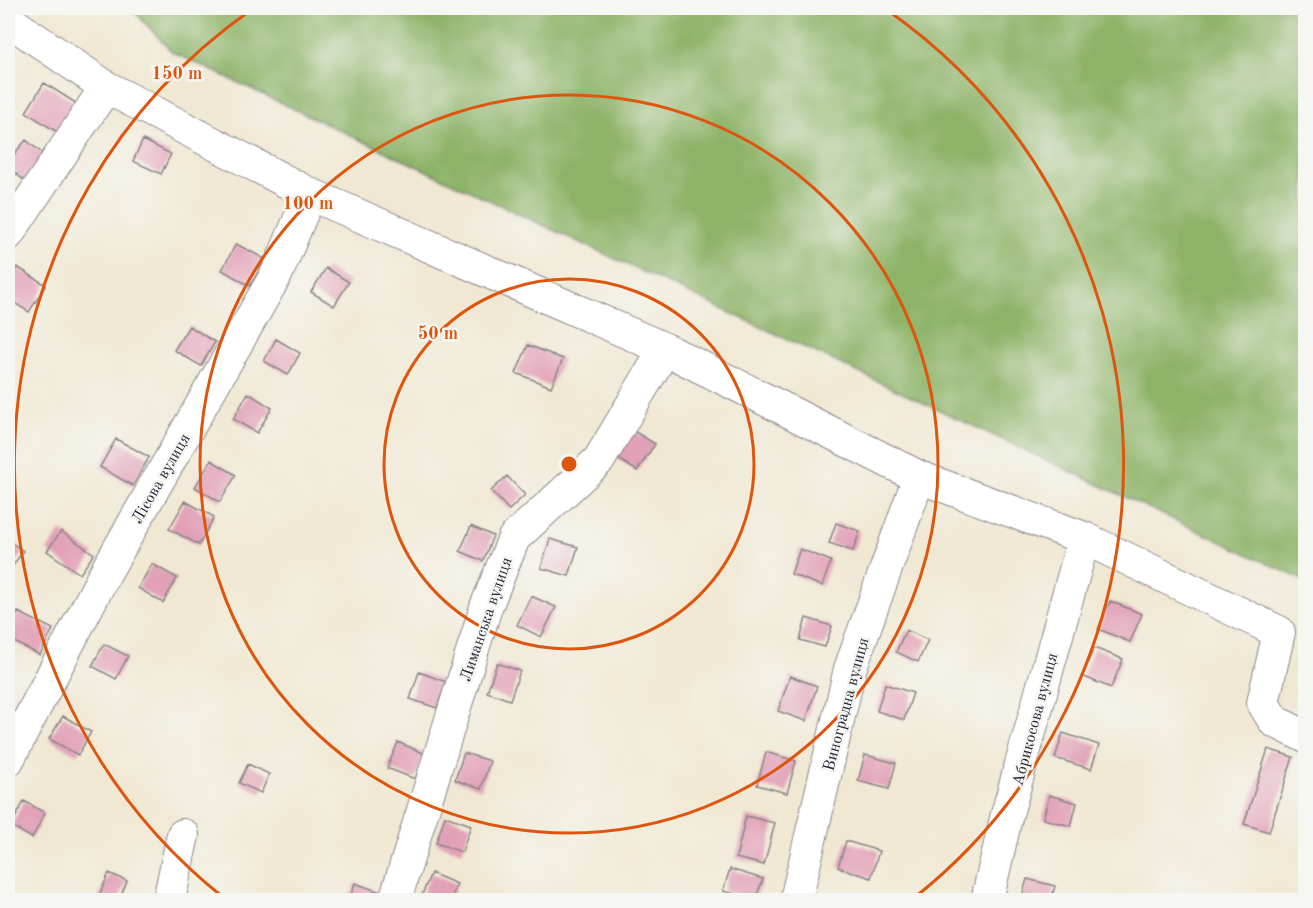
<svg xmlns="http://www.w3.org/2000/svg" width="1313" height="908" font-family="'Old Standard TT',serif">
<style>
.forest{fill:#8db368;stroke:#586a52;stroke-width:1.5}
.building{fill:#e2a1b7}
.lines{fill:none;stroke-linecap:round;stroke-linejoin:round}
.minor-casing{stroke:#898587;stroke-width:34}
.minor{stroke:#fff;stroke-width:32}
.ring{fill:none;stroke:#de560e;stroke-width:3}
.labels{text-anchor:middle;stroke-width:5;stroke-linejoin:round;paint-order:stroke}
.street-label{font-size:16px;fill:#22223b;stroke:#f6f6f2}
.centre{fill:#de560e;stroke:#f6f6f2;stroke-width:3}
.ring-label{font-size:18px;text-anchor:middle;font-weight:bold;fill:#de560e;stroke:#f6f6f2;stroke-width:5;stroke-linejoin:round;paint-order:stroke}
</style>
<rect width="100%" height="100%" fill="#f6f6f2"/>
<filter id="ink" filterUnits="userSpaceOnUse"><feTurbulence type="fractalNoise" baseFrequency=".0167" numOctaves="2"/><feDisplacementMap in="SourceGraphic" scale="12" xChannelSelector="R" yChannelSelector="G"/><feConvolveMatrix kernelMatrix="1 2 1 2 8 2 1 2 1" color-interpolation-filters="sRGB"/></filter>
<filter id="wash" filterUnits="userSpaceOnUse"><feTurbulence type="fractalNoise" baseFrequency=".008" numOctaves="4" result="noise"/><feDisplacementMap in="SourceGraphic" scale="24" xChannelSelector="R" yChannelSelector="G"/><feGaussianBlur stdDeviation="1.35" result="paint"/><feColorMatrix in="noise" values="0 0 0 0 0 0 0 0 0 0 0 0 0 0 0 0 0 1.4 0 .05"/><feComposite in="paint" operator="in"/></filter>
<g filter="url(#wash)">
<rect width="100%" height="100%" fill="#f0e8d3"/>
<path class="forest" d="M131,8H1305V581L172,52Z"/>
<g id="blocks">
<path class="building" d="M44,83L79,105L60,134L26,112Z
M26,140L48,158L27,183L8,167V161Z
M143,140L171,154L161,174L133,161Z
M236,244L265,259L250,286L222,270Z
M17,267L46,285L29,312L8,299V282Z
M326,268L349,282L334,306L311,292Z
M189,326L215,342L201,366L174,350Z
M276,339L300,353L288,375L264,361Z
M528,345L563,359L551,387L516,373Z
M248,393L272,408L257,433L233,419Z
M632,430L655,444L637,471L615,457Z
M116,439L149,457L133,486L100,467Z
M211,460L236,475L220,502L195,487Z
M507,476L525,495L509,510L491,491Z
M185,501L214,517L199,545L169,529Z
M836,523L860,531L853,551L829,543Z
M471,526L493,536L483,561L460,551Z
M61,531L94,554L80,574L47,551Z
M550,539L578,547L569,576L541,568Z
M8,540L23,551L8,573Z
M800,549L831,561L822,586L791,574Z
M152,564L177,578L163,603L138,588Z
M531,596L556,607L541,637L517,625Z
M1110,601L1142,614L1130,642L1098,629Z
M18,612L53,629L40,655L8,639V635Z
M806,618L832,626L825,647L800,640Z
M906,630L928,640L918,662L896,652Z
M104,644L128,656L116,679L92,666Z
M1094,648L1123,659L1111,688L1082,676Z
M497,663L520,671L510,700L487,692Z
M419,672L446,682L437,708L410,699Z
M790,676L817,686L806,721L778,711Z
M885,684L913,693L904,720L877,711Z
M63,716L91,732L78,755L49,739Z
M1063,733L1099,745L1091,769L1055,758Z
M398,742L425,754L415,779L387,768Z
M1268,749L1293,757L1269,832L1244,824Z
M766,752L796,761L787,793L757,785Z
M464,753L490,761L481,789L455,780Z
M865,755L896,763L889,789L858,781Z
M248,764L269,774L261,793L239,783Z
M1049,795L1077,803L1071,826L1043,819Z
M24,801L45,813L32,838L11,826Z
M445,816L471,825L462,852L436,843Z
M746,816L775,823L764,865L736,858Z
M846,841L879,851L871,878L838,867Z
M730,869L763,879L755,900L723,891Z
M109,873L127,881L119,900H103L98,898Z
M431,873L457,884L451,900H420Z
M1027,879L1055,886L1051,900H1021Z
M355,883L380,892L377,900H349Z"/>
</g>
</g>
<g filter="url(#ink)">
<use href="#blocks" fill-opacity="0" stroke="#898587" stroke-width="1.5"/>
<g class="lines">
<g class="minor-casing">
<path id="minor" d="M8,20L106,87L310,194L665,349L919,477L1084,538L1279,632L1263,703L1274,721L1306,737
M8,234L106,87
M8,760L104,575L277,273L310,194
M169,900L183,835
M395,900L486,607L514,538L599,460L665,349
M796,900L850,669L919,477
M987,900L1006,818L1084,538"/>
</g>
<use href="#minor" class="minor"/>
</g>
</g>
<g class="ring">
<circle cx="569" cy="464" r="185"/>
<circle cx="569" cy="464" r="369"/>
<path d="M224 898A554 554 0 0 1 251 10M887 10A554 554 0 0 1 914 898"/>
</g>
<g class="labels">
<g class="street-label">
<text transform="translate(160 478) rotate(-60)" y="6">Лісова вулиця</text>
<text transform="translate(485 619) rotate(-71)" y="6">Лиманська вулиця</text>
<text transform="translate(845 704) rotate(-75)" y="6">Виноградна вулиця</text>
<text transform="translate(1034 719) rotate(-75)" y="6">Абрикосова вулиця</text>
</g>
</g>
<circle cx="569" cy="464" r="9" class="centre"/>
<g class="ring-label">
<text x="177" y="79">150 m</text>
<text x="308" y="209">100 m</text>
<text x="438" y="339">50 m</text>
</g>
<rect width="1313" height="908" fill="none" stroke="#f6f6f2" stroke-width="30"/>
</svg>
